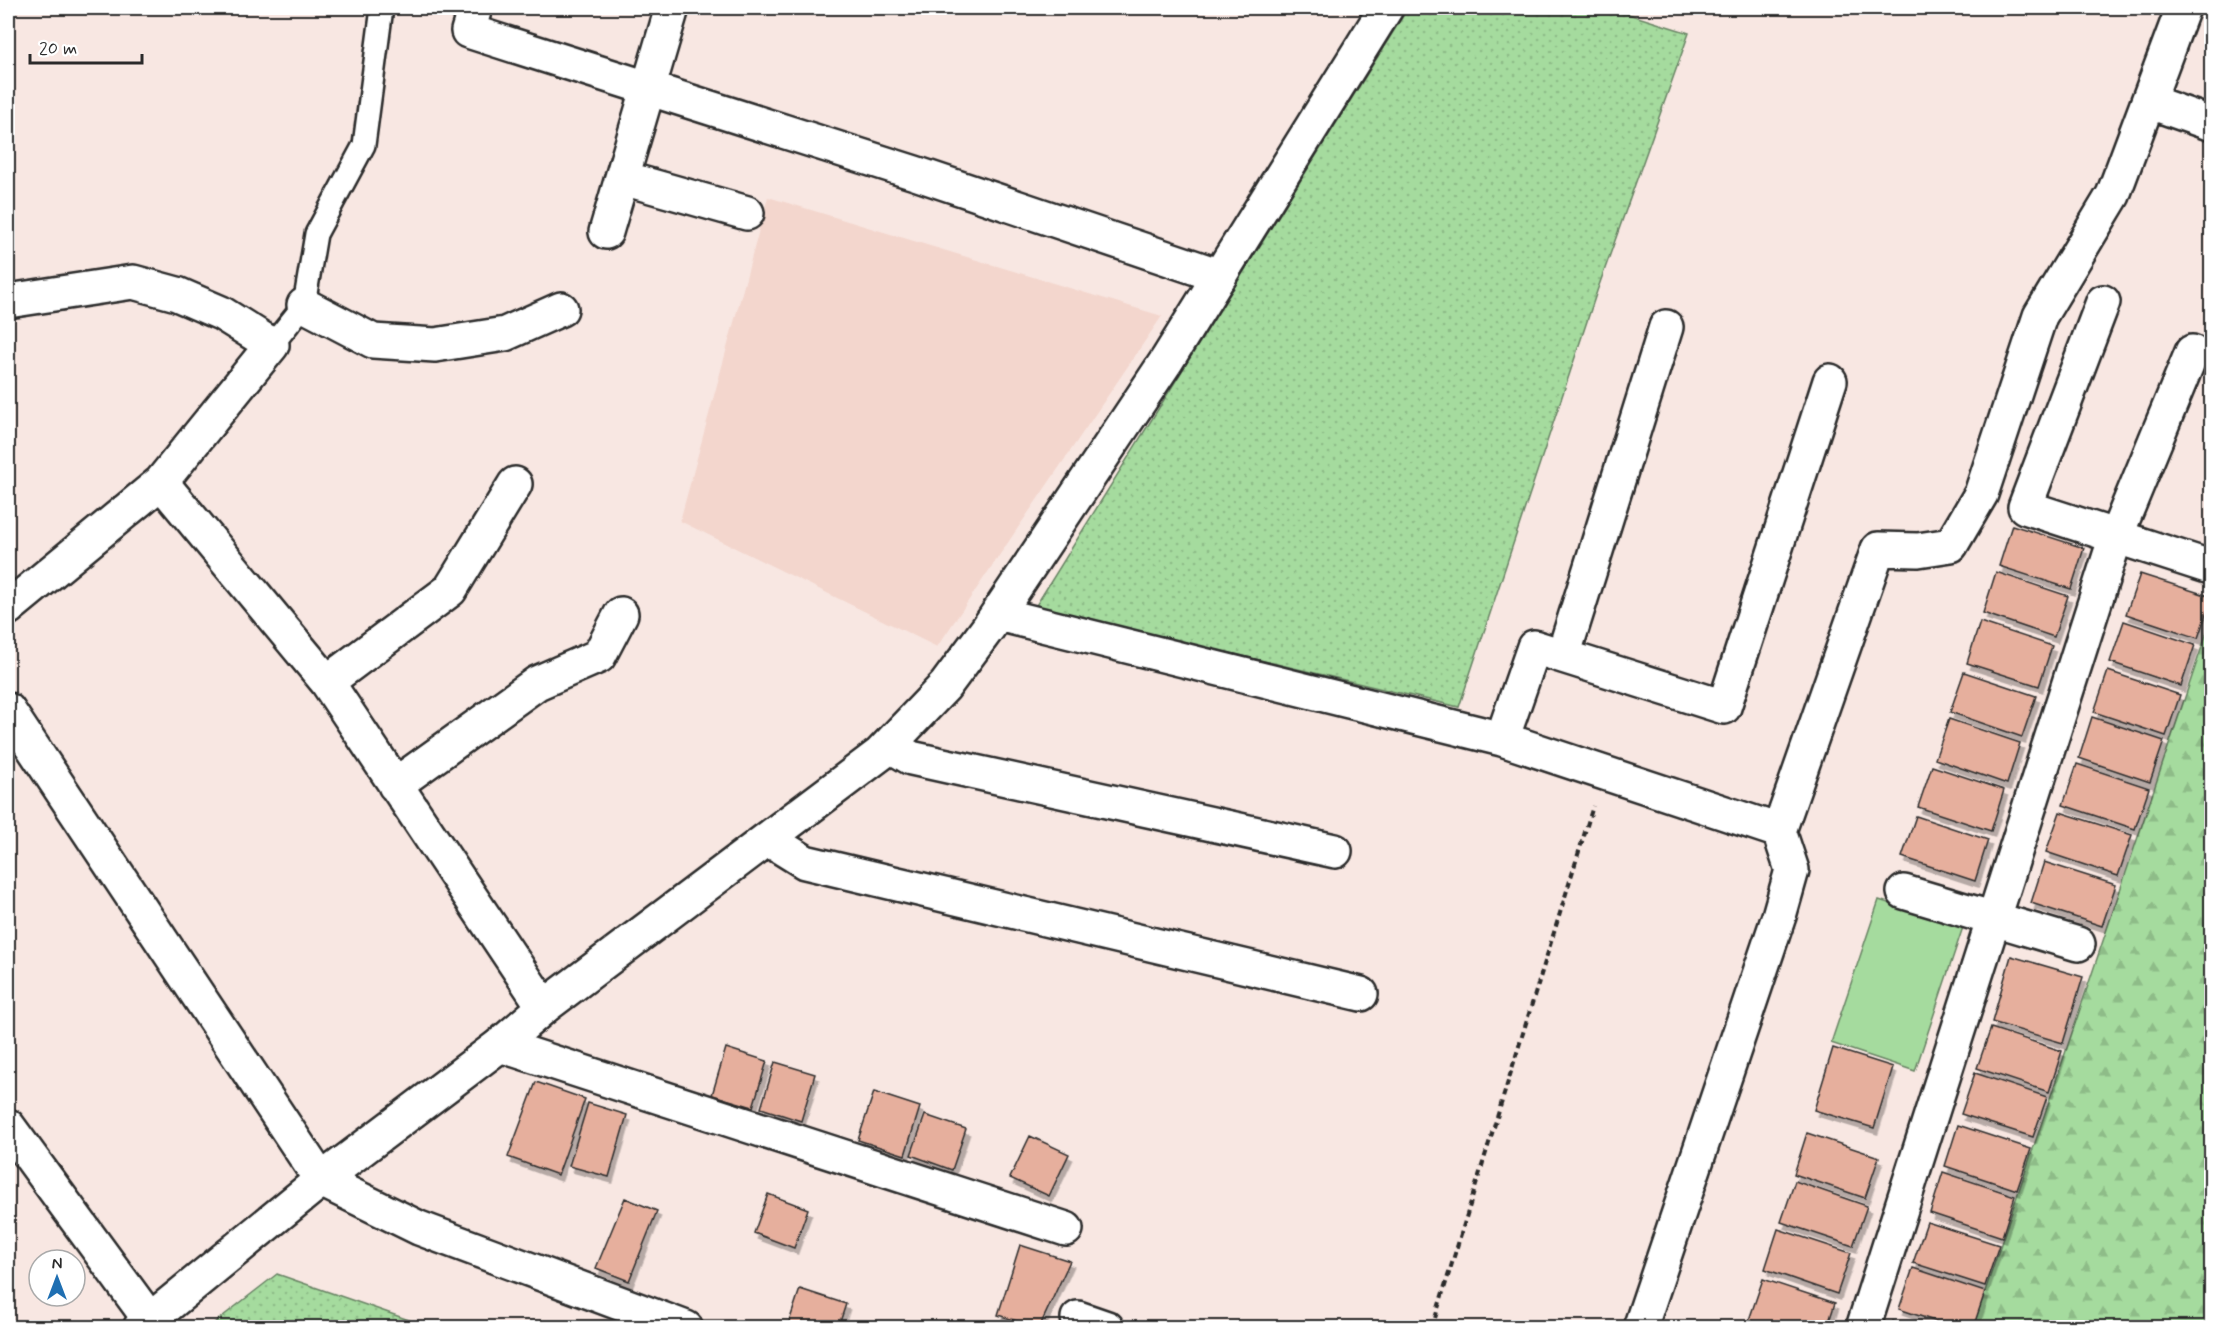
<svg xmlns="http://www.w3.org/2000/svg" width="2219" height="1335" font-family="Mynerve,sans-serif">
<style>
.built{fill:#f3d6cd}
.green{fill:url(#green-dots);stroke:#688364;stroke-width:1.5}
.forest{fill:url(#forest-firs);stroke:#688364;stroke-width:1.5}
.pitch{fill:#a5db9e;stroke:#688364;stroke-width:1.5}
.building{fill:#e6af9d;stroke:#2b2b2b;stroke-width:1.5;filter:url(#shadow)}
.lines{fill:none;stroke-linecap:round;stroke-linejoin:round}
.lane-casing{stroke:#2b2b2b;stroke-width:26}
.street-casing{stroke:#2b2b2b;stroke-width:38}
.secondary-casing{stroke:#2b2b2b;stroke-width:38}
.path{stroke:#2b2b2b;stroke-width:4;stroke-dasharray:6 4.5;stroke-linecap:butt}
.lane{stroke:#fff;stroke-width:21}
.street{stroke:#fff;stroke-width:33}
.secondary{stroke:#fff;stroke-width:33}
</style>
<defs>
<pattern id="green-dots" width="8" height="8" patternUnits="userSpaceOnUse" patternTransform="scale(1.5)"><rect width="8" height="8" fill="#a5db9e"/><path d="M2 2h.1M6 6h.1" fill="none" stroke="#8ebc88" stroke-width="1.8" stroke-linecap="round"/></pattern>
<pattern id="forest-firs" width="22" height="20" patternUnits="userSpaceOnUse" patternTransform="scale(1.5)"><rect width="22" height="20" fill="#a5db9e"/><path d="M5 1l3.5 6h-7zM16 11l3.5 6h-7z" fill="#8ebc88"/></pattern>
<filter id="shadow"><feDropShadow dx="3.5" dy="6" stdDeviation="0" flood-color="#0004"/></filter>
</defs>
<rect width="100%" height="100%" fill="#f8e7e2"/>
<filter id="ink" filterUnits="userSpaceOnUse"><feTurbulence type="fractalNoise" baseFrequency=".0167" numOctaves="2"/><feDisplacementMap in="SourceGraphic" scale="12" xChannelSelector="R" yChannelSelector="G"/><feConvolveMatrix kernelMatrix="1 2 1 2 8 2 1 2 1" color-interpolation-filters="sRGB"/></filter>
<g filter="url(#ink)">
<path class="built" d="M768,197L1162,316L937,647L680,521Z"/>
<path class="green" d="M1408,8H1609L1689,33L1597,291L1459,707L1035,607Z
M277,1274L429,1327H209Z"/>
<path class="forest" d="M2211,620V1327H1973Z"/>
<path class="pitch" d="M1879,900L1963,927L1915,1071L1831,1043Z"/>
<path class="building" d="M2012,525L2084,548L2071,589L1999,566Z
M1996,572L2068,596L2054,637L1983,613Z
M2140,574L2212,597L2198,638L2126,614Z
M2124,621L2195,645L2181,686L2110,662Z
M1980,622L2052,646L2039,686L1967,663Z
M2108,671L2180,695L2166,736L2094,712Z
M1964,672L2036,696L2022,737L1950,712Z
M2092,717L2164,741L2150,782L2079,758Z
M1949,719L2020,743L2007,784L1935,759Z
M2077,764L2149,788L2135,829L2063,805Z
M1932,766L2004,790L1991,831L1918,807Z
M2060,812L2132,835L2118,876L2046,852Z
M1916,816L1988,840L1975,881L1902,857Z
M2044,862L2116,885L2102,926L2031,903Z
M2011,956L2083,977L2063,1043L1992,1022Z
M1991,1028L2062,1051L2049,1092L1977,1068Z
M726,1048L767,1061L753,1107L712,1095Z
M1833,1048L1893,1067L1874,1128L1814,1110Z
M775,1062L815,1074L801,1121L761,1108Z
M1975,1073L2047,1097L2033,1137L1961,1114Z
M536,1082L585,1099L558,1175L508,1157Z
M874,1092L920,1107L905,1155L858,1140Z
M588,1103L627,1115L609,1177L569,1166Z
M925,1115L966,1129L952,1170L911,1155Z
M1958,1125L2031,1149L2017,1190L1945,1166Z
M1807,1133L1879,1157L1865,1198L1794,1174Z
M1030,1136L1069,1154L1049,1196L1010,1178Z
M1943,1172L2015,1196L2002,1237L1930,1213Z
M1795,1181L1867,1206L1853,1246L1781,1222Z
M768,1194L808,1209L794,1248L754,1233Z
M625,1198L657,1211L629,1281L596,1268Z
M1927,1222L1999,1245L1985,1286L1913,1263Z
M1778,1229L1851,1253L1837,1294L1765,1269Z
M1020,1245L1070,1261L1039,1328L998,1315Z
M1913,1268L1985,1292L1973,1328H1955L1899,1309Z
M1763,1279L1835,1303L1827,1328H1773L1749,1320Z
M800,1289L846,1304L838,1328H787Z
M1893,1321L1911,1328H1891Z"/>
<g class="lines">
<g class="lane-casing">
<path id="lane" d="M272,345L304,305L316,234L364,145L382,8"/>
</g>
<g class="street-casing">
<path id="street" d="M475,8L468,31L915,173L1220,276
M2150,102L2212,124
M623,178L747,213
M606,232L672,8
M8,301L133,282L177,294L221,313L272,345L161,482L8,608
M2103,302L2025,507L2207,566
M304,305L373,341L435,345L505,334L561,309
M161,482L327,682L544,1007
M998,614L1502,739L1779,831
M1563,656L1666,327
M327,682L450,590L515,484
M8,710L321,1180L419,1228L686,1328
M1502,739L1534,647L1724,707L1830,381
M889,745L911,758L1335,851
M395,785L537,683L599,656L621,614
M768,839L805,862L1361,994
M1904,892L2078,944
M500,1045L1066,1229
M8,1126L150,1320
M1078,1318L1107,1328
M1640,1328L1779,916L1792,870L1779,831L1878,549L1918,550L1951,545L1981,494L2040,316L2113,195L2183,8
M1863,1328L2116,536L2192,352"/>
</g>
<g class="secondary-casing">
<path id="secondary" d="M140,1328L321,1180L500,1045L544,1007L880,754L945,686L988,628L1167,360L1386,8"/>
</g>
<path class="path" d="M1432,1328L1593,806"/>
<use href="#lane" class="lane"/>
<use href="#street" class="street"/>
<use href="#secondary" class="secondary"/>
</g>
</g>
<rect width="2219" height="1335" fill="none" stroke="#fff" stroke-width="30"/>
<rect x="15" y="15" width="2189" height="1305" fill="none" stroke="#2b2b2b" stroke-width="2" filter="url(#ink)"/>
<g transform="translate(57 1278)"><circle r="28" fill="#ffffff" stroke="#aaaaaa" stroke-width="1.5"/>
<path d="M0-4.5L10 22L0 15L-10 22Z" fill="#1f6fb2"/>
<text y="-9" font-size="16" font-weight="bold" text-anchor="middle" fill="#2b2b2b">N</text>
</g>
<path d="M30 54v9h112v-9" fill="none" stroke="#2b2b2b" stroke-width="3"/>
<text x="39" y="54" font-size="18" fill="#2b2b2b" stroke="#ffffff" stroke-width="4.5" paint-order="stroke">20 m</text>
</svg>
